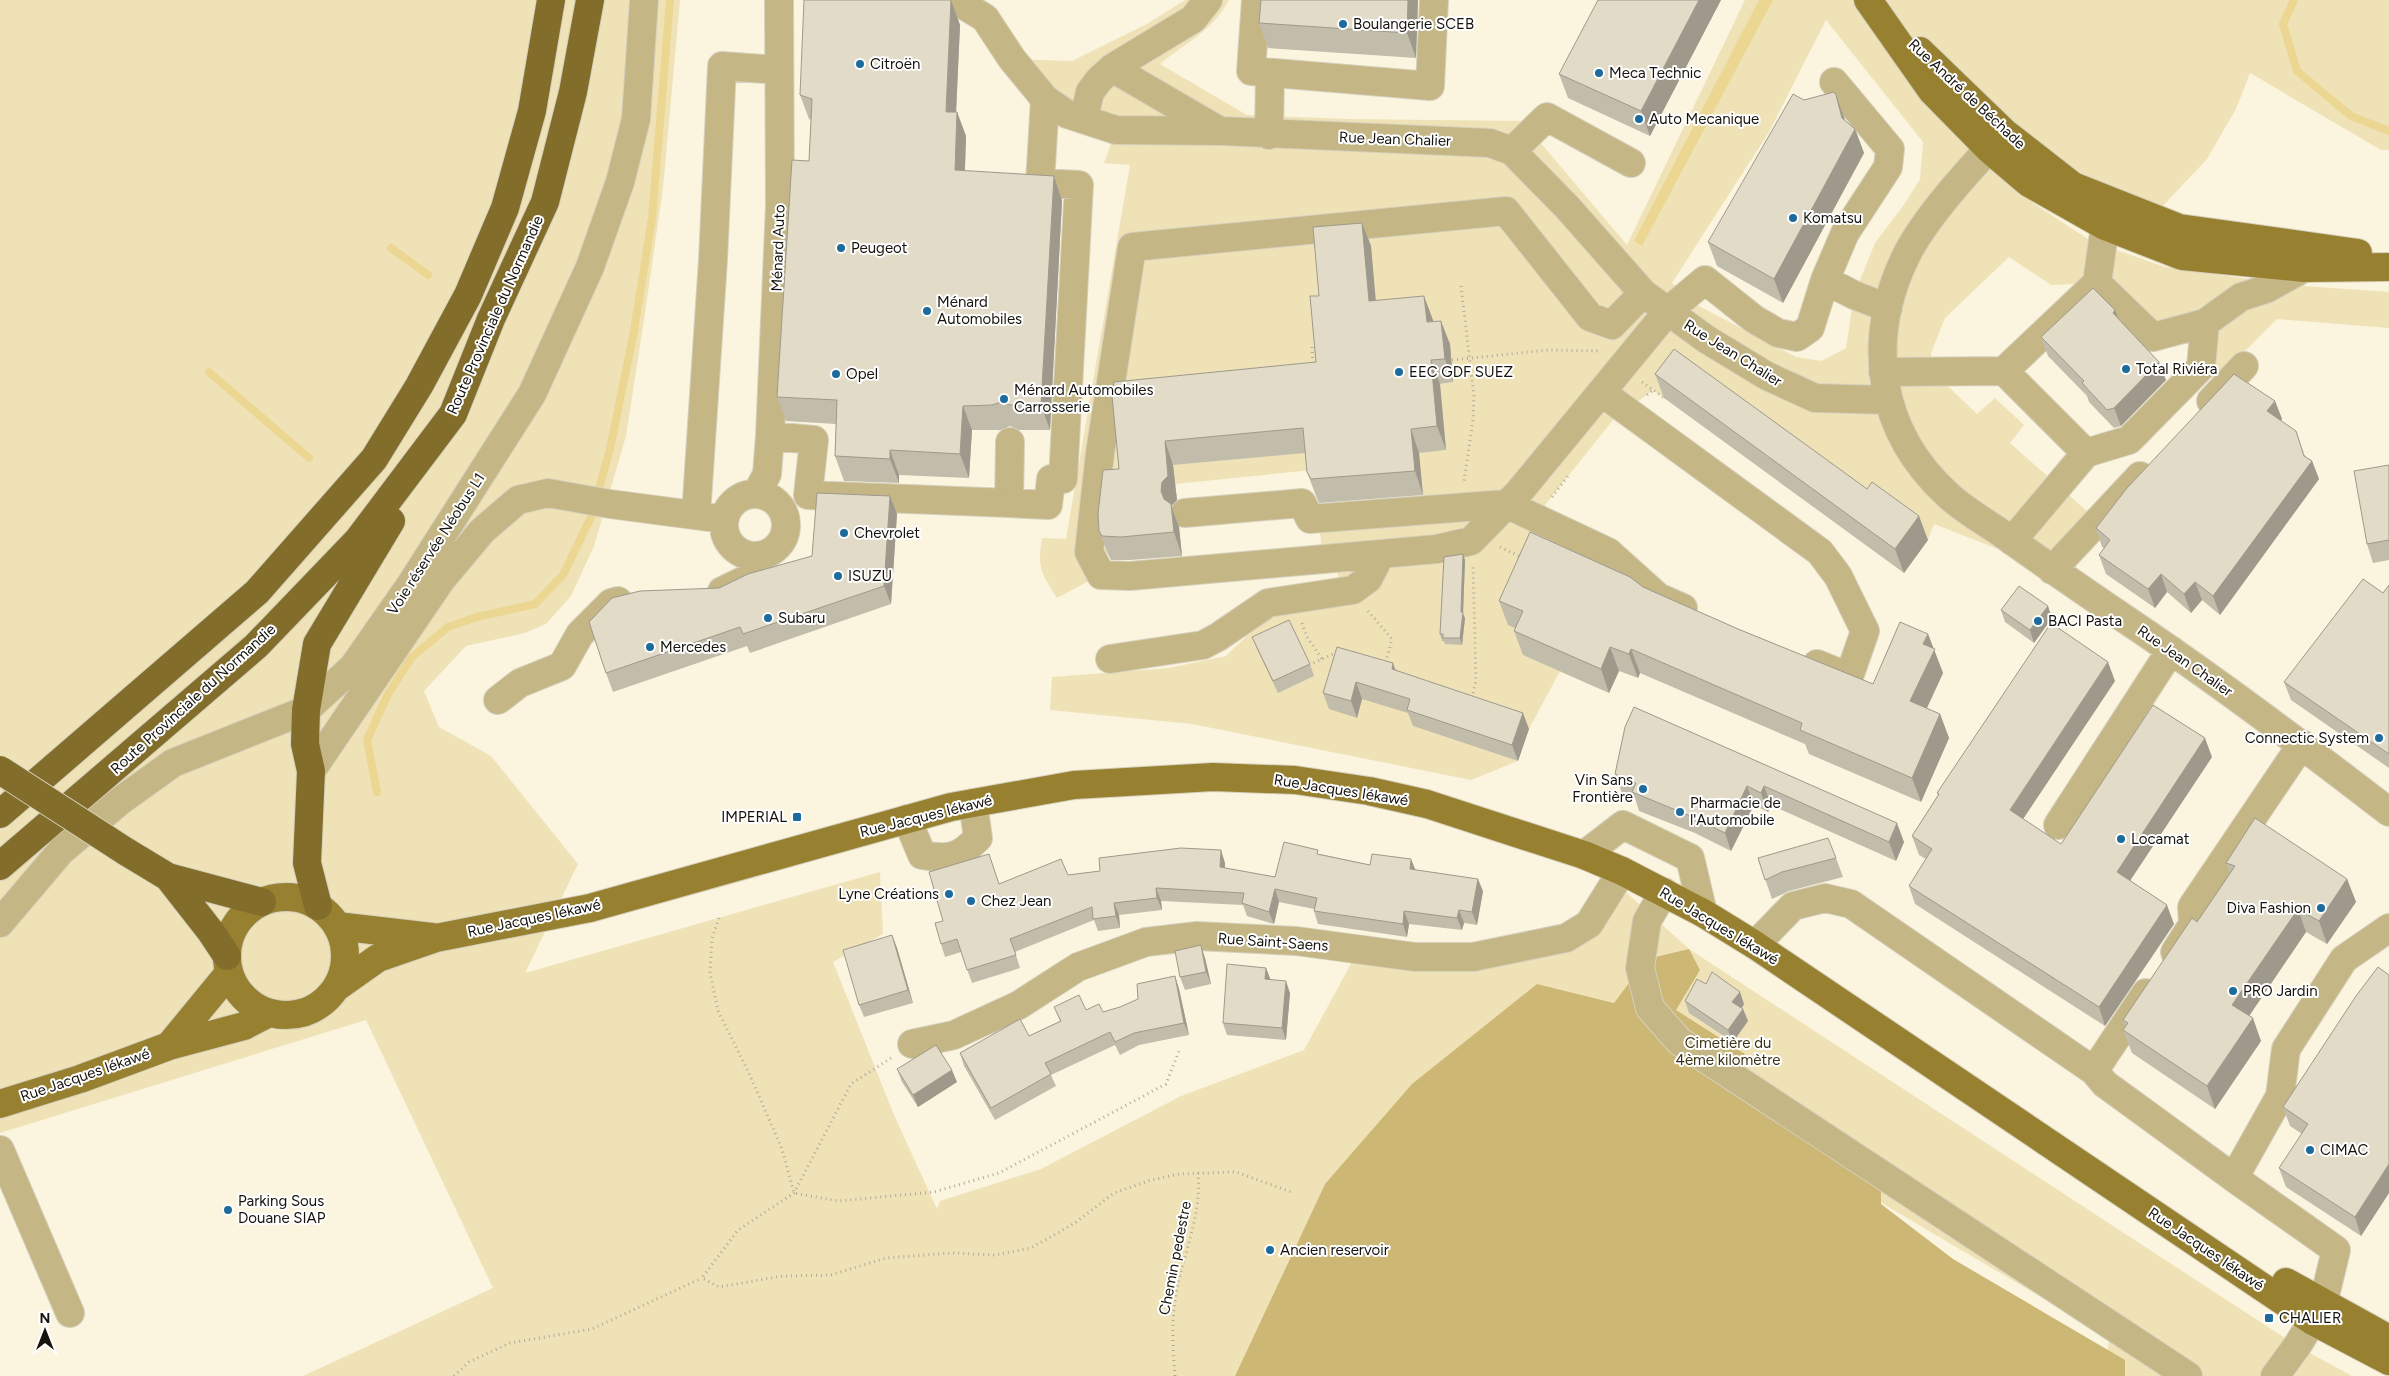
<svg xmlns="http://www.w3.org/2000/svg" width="2389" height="1376" font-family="Figtree,sans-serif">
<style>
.green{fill:#efe2b7;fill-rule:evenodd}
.forest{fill:#ccb774}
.water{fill:#ebd692}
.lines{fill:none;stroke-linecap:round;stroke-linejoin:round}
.stream{stroke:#ebd692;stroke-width:8}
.minor-casing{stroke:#d6d1be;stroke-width:30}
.major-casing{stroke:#d6d1be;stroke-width:30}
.highway-casing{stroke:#d6d1be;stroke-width:30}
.path{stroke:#b0ab9b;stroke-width:3;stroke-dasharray:1 4;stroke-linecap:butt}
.minor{stroke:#c5b685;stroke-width:28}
.major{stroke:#978131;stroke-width:28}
.highway{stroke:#826e2a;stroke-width:28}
.highway-bridge-casing{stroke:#d6d1be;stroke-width:30;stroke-linecap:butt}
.highway-bridge{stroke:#826e2a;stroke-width:28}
.wall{fill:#c2bcab}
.shaded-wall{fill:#9e998b}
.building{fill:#e1dbc7;stroke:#9e998b}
.poi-dot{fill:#1d6a9d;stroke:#fff;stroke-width:2}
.labels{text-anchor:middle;stroke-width:4;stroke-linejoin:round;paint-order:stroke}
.poi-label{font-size:15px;fill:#15130c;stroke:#fff;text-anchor:start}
.street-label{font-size:15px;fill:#15130c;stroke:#fff}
.park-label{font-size:15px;fill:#3c3314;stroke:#fff}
</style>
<rect width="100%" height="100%" fill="#fbf5e0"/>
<path class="green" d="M0,0H680L663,188L645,313L626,436L594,546L571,596L546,624L525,633L466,646L424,691L439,727L491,756L578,864L525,973L880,872L883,934L833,962L894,1115L937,1209L940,1201L1041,1169L1181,1096L1304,1050L1359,949L1415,957L1589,924L1627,893L1689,949L2297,1346L2352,1376H2074L2105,1361L2110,1338L1753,1127L1614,1003L1537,984L1325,1184L1235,1376H303L493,1288L366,1020L0,1133Z
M1185,0H1229C1212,32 1186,42 1160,64L1247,115L1349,119L1522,121L1627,245L1745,0H1868L1989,149L2018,193L2091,241L2165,267L2290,285L2389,292V328L2277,319L2216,380L2201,367L2205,323L2153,337L2097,283L2051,285L2009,257L1945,318L1931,353L1933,372L1977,414L1995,398L2024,425L2010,443L2087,511L2052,570L1934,524L1928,540L1664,398L1653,390L1613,420L1545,505L1542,522L1658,597L1531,635L1523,655L1560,671L1529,729L1424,694L1413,726L1518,761L1471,780L1192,724L1050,710L1052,677L1169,668L1226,656L1252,631L1284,608L1341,602L1336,558L1323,559L1317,506L1423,496L1419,453L1446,450L1440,384L1453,382L1323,362L1126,469L1312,452L1313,470L1175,484L1102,495L1109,570L1057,598C1041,572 1037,569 1042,538L1066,539L1130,165L1104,163L1116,130L1067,114L1012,59L1072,61L1147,24ZM1826,20L1923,142L1920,179L1903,206L1875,243L1854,295L1846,348L1822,361L1796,357L1697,305L1672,283L1769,132Z
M1869,0H2389V150H2381L2250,73L2236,109L2207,159L2160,209L2073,186Z"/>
<path class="forest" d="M1689,949L1700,970L1676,1010L1745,1054L1724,1083L1881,1181V1204L1953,1259L2125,1360V1376H1235L1325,1184L1412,1084L1537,984L1614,1003L1647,959Z"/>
<path class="water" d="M1759,0H1773L1642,246L1634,241Z"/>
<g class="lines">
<path class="stream" d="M2294,0L2283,24L2297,71L2351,116L2389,131
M391,248L428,275
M209,372L309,458
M377,792L367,740L387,696L411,658L448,627L477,617L535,604L563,575L591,517L610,449L634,331L652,218L670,0"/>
<g class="minor-casing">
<path id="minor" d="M955,0L985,18L1012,59L1045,99L1067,114L1116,130L1221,131L1490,143L1512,151L1567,207L1643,293L1706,339L1767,376L1815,398L1887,400
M1256,0L1251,71L1430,86L1434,0
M1112,68L1220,131
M1834,82L1890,149L1888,167L1845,233L1825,280L1854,295L1888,308
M1084,118L1090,92L1099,80L1112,68L1193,19L1208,0
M2004,133C1973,165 1924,218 1905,258C1865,342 1878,432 1949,496C1965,511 1986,522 2004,535C2046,565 2088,594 2131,623C2220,683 2305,747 2389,812
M1269,135L1270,73
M1512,151L1547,117L1631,163
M2097,283L2153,337L2205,323L2241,297L2266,289L2304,268
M2097,283L2105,226
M1643,293L1612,325L1590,317L1506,211L1132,247L1100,453L1089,552L1101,575L1130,576L1437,549L1471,541L1519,492L1668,311L1705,280L1754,319L1778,333L1797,337L1810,328L1825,280
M2004,371L2097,283
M1883,372L2004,371L2086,453L2012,541
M1601,392L1820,552L1838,576L1865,631L1849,677L1817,664
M2211,401L2244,366
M770,436L814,440L808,495L1009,503L1010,442
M2086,453L2129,440L2201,367L2205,323
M757,493L767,474L770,436L780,205L779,0
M724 525a31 31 0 1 1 62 0a31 31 0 1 1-62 0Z
M1009,503L1048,505L1051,479H1063L1079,185L1040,183L1045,99
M1185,513L1302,503L1310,519L1506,504L1608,552L1658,597L1683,608
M696,515L713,260L722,66L779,70
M2052,570L2140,476
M722,591L749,578L753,573V556
M1110,659L1203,645L1218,637L1268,603L1353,590L1368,579L1381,554
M498,700L520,683L562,666L580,634L611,603L618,601
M311,771L441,580L482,531L518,500L548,493L610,504L724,519
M907,819L922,855C949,860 959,858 978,838L973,803
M2058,825L2171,650
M1584,855L1623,825L1690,858L1703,913
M1664,892L1647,921L1640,968L1650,1008L1679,1041L2188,1376
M0,923L61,851L120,801L173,763L306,710L353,667L411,584L532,394L590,267L620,182L636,119L644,0
M1755,945L1793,906L1825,898L1851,904L2094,1071L2105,1084L2234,1178
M2175,952L2193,924L2192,907L2302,744
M912,1044L954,1035L1019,1005L1078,967L1146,942L1197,936L1296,941L1415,957H1473L1566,938L1589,924L1622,871
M2094,1071L2146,993
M0,1150L70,1313
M2275,1376L2297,1346L2323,1304L2336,1250L2234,1178L2280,1096L2286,1049L2344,959L2389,928"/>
</g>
<g class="major-casing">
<path id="major" d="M1868,0L1932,91L1989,149L2029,183L2105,226L2182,256L2304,268L2389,267
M1920,51L2005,133L2073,186L2179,228L2358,253
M227 956a59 59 0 1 1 118 0a59 59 0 1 1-118 0Z
M337,926L432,937
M337,987L378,958L436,938L590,908L951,807L1074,785L1213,777L1295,780L1369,791L1427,804L1584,855L1622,871L1703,913L1755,945L2311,1320L2389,1361
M169,1046L229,973
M0,1104L80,1079L169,1046L244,1026L269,1013
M2286,1282L2389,1339"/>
</g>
<g class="highway-casing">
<path id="highway" d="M0,814L257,592L374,459L419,386L468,295L505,208L532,111L551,0
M125,851L168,877L262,902
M0,866L256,646L358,540L453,414L491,319L545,202L573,92L590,0
M168,877L211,932L227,956
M318,906L307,863L311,771L305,744L306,710L317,644L391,521"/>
</g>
<path class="path" d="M1461,286L1474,396L1473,420L1464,481
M1312,347L1313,365
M1452,360L1548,350L1600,351
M1642,382L1664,398
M1647,395L1653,390
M1552,497L1568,476
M1500,547L1521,557
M1368,611L1392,639L1385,665
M1302,623L1307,637L1322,659
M1309,665L1333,654L1338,656
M1472,698L1476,681L1473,565
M719,918L712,938L710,973L718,1011L748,1071L782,1149L794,1193L838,1201L934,1192L999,1173L1166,1084L1179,1051
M891,1058L851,1084L794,1193L738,1230L702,1278L719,1287L782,1276L831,1275L886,1258L951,1253L995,1255L1031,1248L1075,1223L1114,1193L1151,1180L1179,1174L1236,1172L1294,1193
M454,1376L469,1362L510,1343L592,1329L702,1278
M1175,1376C1173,1349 1171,1322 1176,1295C1183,1255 1202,1214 1198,1173"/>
<use href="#minor" class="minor"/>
<use href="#major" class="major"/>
<use href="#highway" class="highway"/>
<g class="highway-bridge-casing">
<path id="highway-bridge" d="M0,770L125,851"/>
</g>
<use href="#highway-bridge" class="highway-bridge"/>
</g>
<path class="wall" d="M951,0L960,25L956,112H957L966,136L965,171L1054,176L1062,201L1050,430H1019L1010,426L1001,430H972L969,478L899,475V483L844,481L835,456L836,424L786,421L777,397L809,161L811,120L809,119L800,95Z
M1418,0L1416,58L1268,48L1259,23Z
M1721,0L1650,136L1568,98L1559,74Z
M1846,122L1855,129L1864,153L1783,303L1717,266L1708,242Z
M1362,223L1371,246L1375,300L1433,320V321L1450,344L1453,382L1440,384L1446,450L1419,453L1423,495L1319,503L1316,496L1307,472L1305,453L1173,465L1177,500L1171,506L1179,527L1182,556L1130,560H1111L1108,554L1099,531L1119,469L1112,396L1316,362L1319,296Z
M2119,319L2166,380L2121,426L2114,428L2089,402L2087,396L2048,356L2041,337Z
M1655,374L1928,540L1904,573L1664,398Z
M2275,401L2282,419L2281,421L2305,456L2312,461L2319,479L2220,615L2202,600L2191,613L2167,592L2155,608L2106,574L2099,555L2104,548L2102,547L2096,528Z
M2389,465V560L2373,563L2367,544Z
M890,496L897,514L891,604L750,653L747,646L613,692L606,673L812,556Z
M1465,560L1463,614L1465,618L1462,645L1445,644L1444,641H1442L1440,634Z
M2389,585V768L2291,700L2284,682L2383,593Z
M1643,587L1738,629L1873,684L1928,634L1943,673L1927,708L1940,714L1949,738L1921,802L1809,754L1805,744L1640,673L1638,678L1619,671L1609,693L1523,655L1514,631L1515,628L1508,625L1499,601Z
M2001,610L2052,618L2034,643L2005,622Z
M1252,637L1310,664L1314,676L1278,693L1257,649Z
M1396,670L1529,729L1518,761L1413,726L1408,713L1362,699L1357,718L1329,709L1323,693Z
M2115,681L2023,819L2061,844L2212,757L2130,880L2174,924L2105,1026L1915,904L1909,886L1926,859L1919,855L1912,836L1938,795L1937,793Z
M1625,727L1904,842L1896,861L1771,805L1768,812L1754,805L1731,851L1695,833L1639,811L1635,798L1622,793L1615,774Z
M1320,854L1370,865L1416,870L1483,891L1477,925L1464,923L1462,930L1409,924L1407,937L1318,924L1314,911V909L1279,902L1274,924L1247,916L1243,905L1161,901L1162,910L1119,915L1120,928L1098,931L1094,920L1015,952L1020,968L972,983L961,952L945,957L941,944L943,921L999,884L1068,875L1225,863V868L1275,877Z
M1758,858H1836L1843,877L1789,891L1772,899Z
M2226,863L2347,879L2356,902L2327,944L2306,932L2249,1016L2261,1041L2215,1109L2132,1053L2123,1030L2125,1026L2123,1020L2197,922L2230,874Z
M892,935L897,948L913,1003L864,1017L859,1005Z
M1205,958L1211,984L1185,990L1180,977Z
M1266,968L1270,979L1290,993L1286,1040L1227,1035L1223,1023Z
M2389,975V1193L2361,1236L2286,1187L2279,1168L2302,1134L2290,1126L2283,1107Z
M1175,976L1179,989L1189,1035L1139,1045L1120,1055L1115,1045L1051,1075L1056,1086L995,1120L964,1066L960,1053L1029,1036L1060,1021L1054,1007L1103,1012L1120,1007L1138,999Z
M1685,1001L1744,1004L1742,1008L1743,1009L1748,1021L1733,1042L1689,1013Z
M897,1069L957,1082L918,1107L902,1082Z"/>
<path class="shaded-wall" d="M951,0L960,25L955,136L946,112Z
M1408,0H1418L1416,58L1407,33Z
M1699,0H1721L1650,136L1641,111Z
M1836,95L1845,120L1850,139L1855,129L1864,153L1783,303L1774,279L1842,118Z
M957,112L966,136L964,195L955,170Z
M1054,176L1062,201L1050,430L1041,405Z
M1362,223L1371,246L1378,325L1369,301Z
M1424,296L1433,320L1435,345L1427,322Z
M2115,310L2122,329L2113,313Z
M1441,321L1450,344L1453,382L1445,359Z
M1431,360L1440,384L1446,450L1437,426Z
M2159,362L2166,380L2121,426L2114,408Z
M2275,401L2282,419L2273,430L2267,411Z
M963,406L972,430L969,478L960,454Z
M1411,429L1419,453L1423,495L1415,471Z
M2296,431L2308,466L2312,461L2319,479L2220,615L2213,596L2304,456Z
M1165,441L1173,465L1177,500L1171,506L1179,527L1182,556L1174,532L1170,515L1161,491Z
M890,450L899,475V483L890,459Z
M890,496L897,514L891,604L884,586Z
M1919,516L1928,540L1904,573L1895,549Z
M1463,554L1465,560L1463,614L1465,618L1462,645L1460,638Z
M2161,574L2167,592L2155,608L2148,589Z
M2195,582L2202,600L2191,613L2184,594Z
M2048,606L2052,618L2034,643L2030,630Z
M1928,634L1943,673L1919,725L1910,701L1923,644Z
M1610,647L1619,671L1609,693L1601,669Z
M1631,649L1640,673L1638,678L1629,654Z
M2108,662L2115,681L2017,828L2010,810Z
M1393,663L1399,680L1392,669Z
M1356,682L1362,699L1357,718L1351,701Z
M1523,713L1529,729L1518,761L1512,745Z
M1940,714L1949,738L1921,802L1912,778Z
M2205,738L2212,757L2124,890L2117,872Z
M1747,786L1754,805L1731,851L1725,833Z
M1764,786L1771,805L1768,812L1761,793Z
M1897,823L1904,842L1896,861L1889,842Z
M1221,850L1225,863L1224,880L1220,867Z
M1411,859L1416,871L1410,869Z
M1478,879L1483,891L1477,925L1472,912Z
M2347,879L2356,902L2327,944L2319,921Z
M1156,888L1161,901L1162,910L1157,898Z
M1275,889L1279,902L1274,924L1269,912Z
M1114,903L1119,915L1120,928L1116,916Z
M2167,905L2174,924L2105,1026L2099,1007Z
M2298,909L2306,932L2241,1028L2232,1005Z
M1459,910L1464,923L1462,930L1457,918Z
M1404,911L1409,924L1407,937L1403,924Z
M892,935L897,948L913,1003L908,990Z
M1201,945L1205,958L1211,984L1206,972Z
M1266,968L1271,981L1265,979Z
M1175,976L1179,989L1189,1035L1184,1023Z
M1286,981L1290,993L1286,1040L1282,1028Z
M1740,992L1744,1004L1737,1015L1732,1002Z
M1743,1009L1748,1021L1733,1042L1728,1030Z
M2253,1018L2261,1041L2215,1109L2207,1086Z
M952,1070L957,1082L918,1107L913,1095Z
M2389,1164V1193L2361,1236L2355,1217Z"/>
<path class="building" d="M804,0H951L946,112H957L955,170L1054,176L1041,405H1010L1001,402L992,405L963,406L960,454L890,450V459L835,456L837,400L777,397L792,160L809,161L812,99L800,95Z
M1261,0H1408L1407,33L1259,23Z
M1598,0H1699L1641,111L1559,74Z
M1834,92L1836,95L1842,118L1855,129L1774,279L1708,242L1793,94L1804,100Z
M1362,223L1369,301L1424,296L1427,322L1441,321L1445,359L1431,360L1437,426L1411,429L1415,471L1311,479L1307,472L1303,428L1165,441L1168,476L1162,482L1161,491L1164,499L1171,504L1174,532L1121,537L1102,536L1099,531L1098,514L1103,470L1119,469L1112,396L1114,382L1316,362L1310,296H1319L1313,227Z
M2093,288L2115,310L2113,313L2159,362L2114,408L2107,410L2082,383L2084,381L2041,337Z
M1674,349L1867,489L1872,482L1919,516L1895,549L1655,374Z
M2234,374L2275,401L2267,411L2296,431L2304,456L2312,461L2213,596L2195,582L2184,594L2161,574L2148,589L2099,555L2110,540L2096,528L2127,488Z
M2389,465V540L2367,544L2354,471Z
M817,493L890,496L884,586L743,634L740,627L606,673L589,622L612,598L640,591L719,588L748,574L812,556Z
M1530,532L1630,577L1643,587L1738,629L1873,684L1900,622L1928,634L1923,644L1935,649L1910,701L1940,714L1912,778L1800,730L1802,723L1631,649L1629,654L1610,647L1601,669L1514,631L1523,611L1499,601Z
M1463,554L1461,612H1463L1460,638H1443V634H1440L1444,557Z
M2363,579L2383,593L2389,585V754L2284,682Z
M2019,586L2048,606L2030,630L2001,610Z
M1289,620L1310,664L1273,681L1252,637Z
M2051,623L2108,662L2010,810L2061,844L2153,705L2205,738L2117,872L2167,905L2099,1007L1909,886L1932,849L1912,836L1939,794L1937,793Z
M1337,647L1393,663L1392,669L1523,713L1512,745L1407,710L1410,699L1356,682L1351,701L1323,693Z
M1634,707L1897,823L1889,842L1764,786L1761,793L1747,786L1725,833L1688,815L1632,792L1636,783L1615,774L1625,727Z
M2255,818L2347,879L2319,921L2298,909L2232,1005L2253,1018L2207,1086L2123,1030L2128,1023L2123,1020L2192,918L2197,922L2235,866L2226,863Z
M1828,838L1836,858L1782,872L1765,880L1758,858Z
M1284,842L1318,850L1317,854L1370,865L1372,854L1411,859L1410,869L1478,879L1472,912L1459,910L1457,918L1404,911L1403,924L1314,911L1317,898L1275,889L1269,912L1242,903L1244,893L1156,888L1157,898L1114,903L1116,916L1093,919L1092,907L1010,939L1016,955L967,970L957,939L941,944L935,923L943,921L929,872L989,854L999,884L1061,859L1068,875L1100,871L1099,858L1181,848L1221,850L1220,867L1275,877Z
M892,935L908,990L859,1005L843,950Z
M1201,945L1206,972L1180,977L1175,951Z
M1227,964L1266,968L1265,979L1286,981L1282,1028L1223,1023Z
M2378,967L2389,975V1164L2355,1217L2279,1168L2308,1124L2283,1107L2356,996Z
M1712,972L1740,992L1732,1002L1743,1009L1728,1030L1685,1001L1697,979L1706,984Z
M1175,976L1184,1023L1134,1033L1115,1042L1110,1032L1045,1063L1051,1074L991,1108L960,1053L1020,1019L1029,1036L1061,1021L1054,1007L1079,995L1086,1010L1099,1004L1103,1012L1120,1007L1138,999L1137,984Z
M936,1045L952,1070L913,1095L897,1069Z"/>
<g class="poi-dot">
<circle cx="1343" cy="24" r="5"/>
<circle cx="860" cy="64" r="5"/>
<circle cx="1599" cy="73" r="5"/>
<circle cx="1639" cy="119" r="5"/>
<circle cx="1793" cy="218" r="5"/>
<circle cx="841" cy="248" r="5"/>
<circle cx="927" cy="311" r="5"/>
<circle cx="2126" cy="369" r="5"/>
<circle cx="1399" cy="372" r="5"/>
<circle cx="836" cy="374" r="5"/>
<circle cx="1004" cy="399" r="5"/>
<circle cx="844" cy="533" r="5"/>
<circle cx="838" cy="576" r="5"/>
<circle cx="768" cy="618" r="5"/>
<circle cx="2038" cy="621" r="5"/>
<circle cx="650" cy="647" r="5"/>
<circle cx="2379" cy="738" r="5"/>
<circle cx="1643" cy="789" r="5"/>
<circle cx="1680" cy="812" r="5"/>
<rect x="792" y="812" width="10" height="10" rx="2.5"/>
<circle cx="2121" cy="839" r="5"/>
<circle cx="949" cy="894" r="5"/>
<circle cx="971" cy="901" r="5"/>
<circle cx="2321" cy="908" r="5"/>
<circle cx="2233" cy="991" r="5"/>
<circle cx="2310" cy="1150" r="5"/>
<circle cx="228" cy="1210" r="5"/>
<circle cx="1270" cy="1250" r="5"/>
<rect x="2264" y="1313" width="10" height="10" rx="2.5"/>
</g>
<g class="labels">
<g class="poi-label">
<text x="1353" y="29">Boulangerie SCEB</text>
<text x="870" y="69">Citroën</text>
<text x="1609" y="78">Meca Technic</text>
<text x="1649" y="124">Auto Mecanique</text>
<text x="1803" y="223">Komatsu</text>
<text x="851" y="253">Peugeot</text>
<text x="937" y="307">Ménard<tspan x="937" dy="17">Automobiles</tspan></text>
<text x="2136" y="374">Total Riviéra</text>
<text x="1409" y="377">EEC GDF SUEZ</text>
<text x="846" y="379">Opel</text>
<text x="1014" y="395">Ménard Automobiles<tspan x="1014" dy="17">Carrosserie</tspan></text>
<text x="854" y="538">Chevrolet</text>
<text x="848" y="581">ISUZU</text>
<text x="778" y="623">Subaru</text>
<text x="2048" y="626">BACI Pasta</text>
<text x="660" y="652">Mercedes</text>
<text x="2369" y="743" text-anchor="end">Connectic System</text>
<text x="1633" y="785" text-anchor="end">Vin Sans<tspan x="1633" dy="17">Frontière</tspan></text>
<text x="1690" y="808">Pharmacie de<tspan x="1690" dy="17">l'Automobile</tspan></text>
<text x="787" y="822" text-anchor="end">IMPERIAL</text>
<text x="2131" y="844">Locamat</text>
<text x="939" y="899" text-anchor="end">Lyne Créations</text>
<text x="981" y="906">Chez Jean</text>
<text x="2311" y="913" text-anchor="end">Diva Fashion</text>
<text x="2243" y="996">PRO Jardin</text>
<text x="2320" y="1155">CIMAC</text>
<text x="238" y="1206">Parking Sous<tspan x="238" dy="17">Douane SIAP</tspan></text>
<text x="1280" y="1255">Ancien reservoir</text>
<text x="2279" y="1323">CHALIER</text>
</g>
<g class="street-label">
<text transform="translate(1967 94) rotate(43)" y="5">Rue André de Béchade</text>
<text transform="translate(1395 139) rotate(2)" y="5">Rue Jean Chalier</text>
<text transform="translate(778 248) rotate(-88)" y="5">Ménard Auto</text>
<text transform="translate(495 315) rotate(-66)" y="5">Route Provinciale du Normandie</text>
<text transform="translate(1733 353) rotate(32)" y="5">Rue Jean Chalier</text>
<text transform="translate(436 544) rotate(-57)" y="5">Voie réservée Néobus L1</text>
<text transform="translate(2185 661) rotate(35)" y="5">Rue Jean Chalier</text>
<text transform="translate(193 699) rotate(-42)" y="5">Route Provinciale du Normandie</text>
<text transform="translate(1341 790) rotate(9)" y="5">Rue Jacques Iékawé</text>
<text transform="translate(926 816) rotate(-14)" y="5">Rue Jacques Iékawé</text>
<text transform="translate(534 918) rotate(-12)" y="5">Rue Jacques Iékawé</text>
<text transform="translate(1719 926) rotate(31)" y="5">Rue Jacques Iékawé</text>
<text transform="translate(1273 942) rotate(4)" y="5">Rue Saint-Saens</text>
<text transform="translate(85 1075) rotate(-19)" y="5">Rue Jacques Iékawé</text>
<text transform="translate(2206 1249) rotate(34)" y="5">Rue Jacques Iékawé</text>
<text transform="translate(1175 1258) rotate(-79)" y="5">Chemin pedestre</text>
</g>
<g class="park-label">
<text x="1728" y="1048">Cimetière du<tspan x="1728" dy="17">4ème kilomètre</tspan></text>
</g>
</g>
<g transform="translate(45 1331)" stroke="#ffffff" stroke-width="4" paint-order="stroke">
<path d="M0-4L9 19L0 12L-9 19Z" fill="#15130c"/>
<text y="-8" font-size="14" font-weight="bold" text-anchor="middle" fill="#15130c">N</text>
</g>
</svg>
